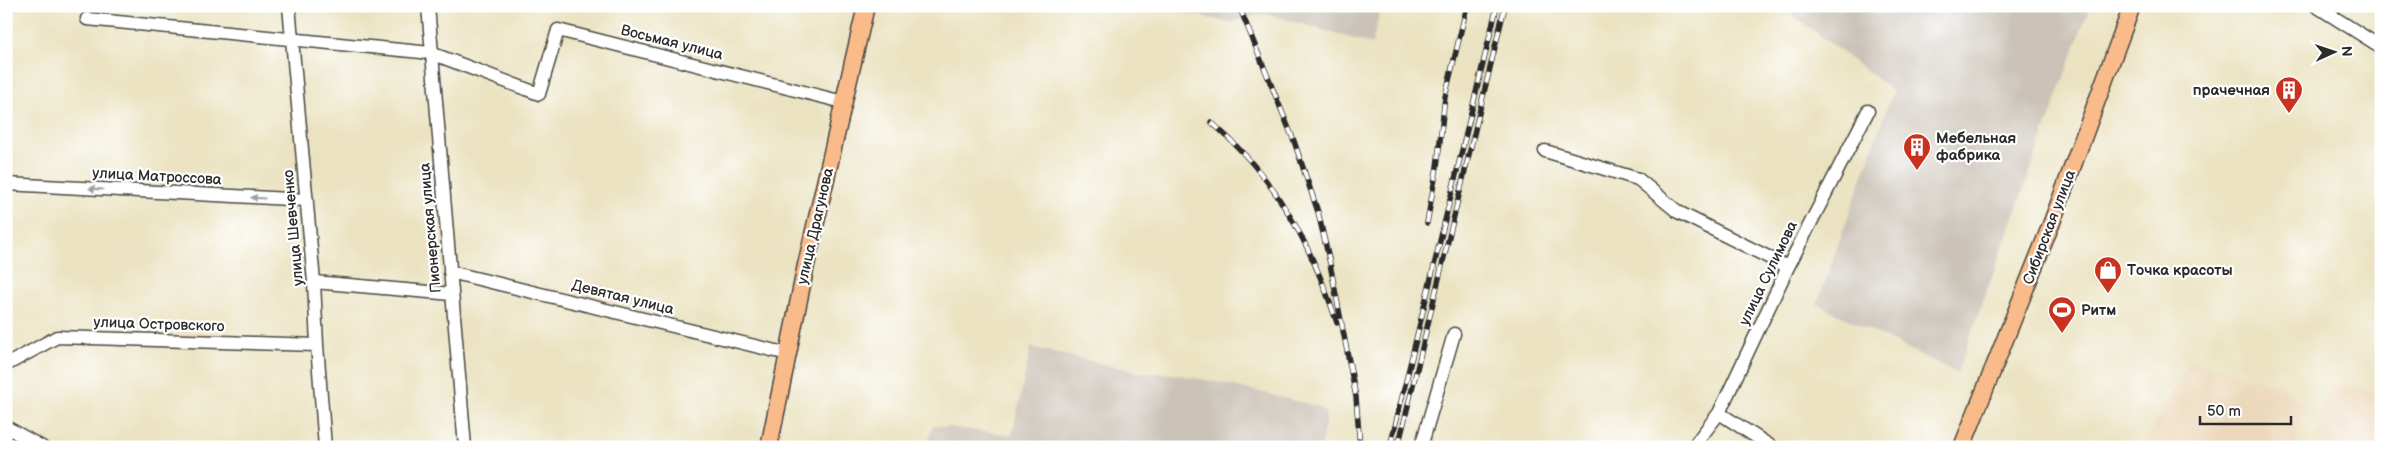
<svg xmlns="http://www.w3.org/2000/svg" width="2387" height="453" font-family="'Balsamiq Sans',sans-serif">
<style>
.built{fill:#ecd8ba}
.industrial{fill:#cbc3b8}
.lines{fill:none;stroke-linecap:round;stroke-linejoin:round}
.minor-casing{stroke:#484641;stroke-width:15}
.major-casing{stroke:#484641;stroke-width:19}
.minor{stroke:#fff;stroke-width:12}
.major{stroke:#fabb8b;stroke-width:16}
.rail-casing{stroke:#2b2b2b;stroke-width:5.5}
.rail{stroke:#fff;stroke-width:4;stroke-dasharray:11;stroke-linecap:butt}
.oneway{fill:#a0a0a0}
.labels{text-anchor:middle;stroke-width:4.5;stroke-linejoin:round;paint-order:stroke}
.street-label{font-size:15px;fill:#2b2b2b;stroke:#fff}
.poi-label{font-size:15px;font-weight:bold;fill:#2b2b2b;stroke:#fff;text-anchor:start}
</style>
<rect width="100%" height="100%" fill="#fff"/>
<filter id="ink" filterUnits="userSpaceOnUse"><feTurbulence type="fractalNoise" baseFrequency=".02" numOctaves="2"/><feDisplacementMap in="SourceGraphic" scale="10" xChannelSelector="R" yChannelSelector="G"/><feConvolveMatrix kernelMatrix="1 2 1 2 8 2 1 2 1" color-interpolation-filters="sRGB"/></filter>
<filter id="wash" filterUnits="userSpaceOnUse"><feTurbulence type="fractalNoise" baseFrequency=".0096" numOctaves="4" result="noise"/><feDisplacementMap in="SourceGraphic" scale="20" xChannelSelector="R" yChannelSelector="G"/><feGaussianBlur stdDeviation="1.12" result="paint"/><feColorMatrix in="noise" values="0 0 0 0 0 0 0 0 0 0 0 0 0 0 0 0 0 1.4 0 .05"/><feComposite in="paint" operator="in"/></filter>
<g filter="url(#wash)">
<rect width="100%" height="100%" fill="#eae2c0"/>
<path class="built" d="M2190,361L2285,387L2304,406L2294,447H2142Z
M2329,382L2381,394V447H2314Z"/>
<path class="industrial" d="M1154,6H1381L1372,44L1263,13L1230,23Z
M1781,6H2090L1957,373L1817,304L1893,91Z
M1031,347L1139,372L1174,374L1226,384L1317,406L1324,411L1326,416L1321,447H927L933,425L1012,435Z"/>
</g>
<g filter="url(#ink)">
<g class="lines">
<g class="minor-casing">
<path id="minor" d="M289,6L314,282L317,345L325,447
M428,6L465,447
M2316,6L2381,47
M87,19L431,53L539,94L558,30L843,102
M1545,151L1638,179L1678,212L1788,267
M6,184L307,200
M450,272L788,354
M314,282L452,294
M6,365L57,337L317,345
M1719,413L1772,447
M6,427L42,447
M1421,447L1454,334
M1693,447L1719,413L1788,267L1868,111"/>
</g>
<g class="major-casing">
<path id="major" d="M769,447L806,265L866,6
M1962,447L2052,222L2132,6"/>
</g>
<use href="#minor" class="minor"/>
<use href="#major" class="major"/>
<g class="rail-casing">
<path id="rail" d="M1239,6L1294,141L1318,212L1329,259L1356,397L1360,447
M1211,122C1275,177 1311,243 1337,323
M1427,223L1437,167L1445,97L1467,6
M1390,447L1497,6
M1398,447L1505,6"/>
</g>
<use href="#rail" class="rail"/>
</g>
<defs><path id="oneway-solid" d="M-6-.8H1V-3.2L6.5 0L1 3.2V.8H-6Z" transform="scale(1.25)"/></defs>
<g class="oneway">
<use href="#oneway-solid" transform="translate(96 189) rotate(-177)"/>
<use href="#oneway-solid" transform="translate(258 198) rotate(-177)"/>
</g>
</g>
<defs>
<g id="building-pin" transform="scale(1.4375)"><path d="M0 17L-7.5 6A9.5 9.5 0 1 1 7.5 6Z" fill="#c8321e" stroke="#fff"/><path d="M-4-6H4V6H1V3H-1V6H-4ZM-2.5-4.3h1.7v1.8h-1.7ZM.8-4.3h1.7v1.8H.8ZM-2.5-1h1.7V.8h-1.7ZM.8-1h1.7V.8H.8Z" fill="#fff"/></g>
<g id="shop-pin" transform="scale(1.4375)"><path d="M0 17L-7.5 6A9.5 9.5 0 1 1 7.5 6Z" fill="#c8321e" stroke="#fff"/><path d="M-5-2.5h2.3a2.7 3.5 0 0 1 5.4 0H5L5.5 6h-11ZM-1.5-2.5h3a1.5 2.3 0 0 0-3 0Z" fill="#fff"/></g>
<g id="stadium-pin" transform="scale(1.4375)"><path d="M0 17L-7.5 6A9.5 9.5 0 1 1 7.5 6Z" fill="#c8321e" stroke="#fff"/><path d="M0-5a6.5 5 0 1 0 0 10a6.5 5 0 1 0 0-10ZM-3.5-1.8h7v3.6h-7Z" fill="#fff"/></g>
</defs>
<g fill-rule="evenodd">
<use href="#building-pin" x="2289" y="90"/>
<use href="#building-pin" x="1917" y="147"/>
<use href="#shop-pin" x="2108" y="270"/>
<use href="#stadium-pin" x="2062" y="310"/>
</g>
<g class="labels">
<g class="street-label">
<text transform="translate(672 42) rotate(14)" y="5">Восьмая улица</text>
<text transform="translate(157 176) rotate(3)" y="5">улица Матроссова</text>
<text transform="translate(815 226) rotate(-77)" y="5">улица Драгунова</text>
<text transform="translate(2049 227) rotate(-69)" y="5">Сибирская улица</text>
<text transform="translate(293 228) rotate(-95)" y="5">улица Шевченко</text>
<text transform="translate(430 228) rotate(-95)" y="5">Пионерская улица</text>
<text transform="translate(1768 273) rotate(-64)" y="5">улица Сулимова</text>
<text transform="translate(623 297) rotate(14)" y="5">Девятая улица</text>
<text transform="translate(159 324) rotate(2)" y="5">улица Островского</text>
</g>
<g class="poi-label">
<text x="2270" y="95" text-anchor="end">прачечная</text>
<text x="1936" y="143">Мебельная<tspan x="1936" dy="17">фабрика</tspan></text>
<text x="2127" y="275">Точка красоты</text>
<text x="2081" y="315">Ритм</text>
</g>
</g>
<rect width="2387" height="453" fill="none" stroke="#fff" stroke-width="25"/>
<g transform="translate(2334 52) rotate(87)" stroke="#ffffff" stroke-width="4" paint-order="stroke">
<path d="M0-4L9 19L0 12L-9 19Z" fill="#2b2b2b"/>
<text y="-8" font-size="14" font-weight="bold" text-anchor="middle" fill="#2b2b2b">N</text>
</g>
<path d="M2200 416v8h91v-8" fill="none" stroke="#2b2b2b" stroke-width="2.5"/>
<text x="2207" y="416" font-size="15" fill="#2b2b2b" stroke="#ffffff" stroke-width="4" paint-order="stroke">50 m</text>
</svg>
